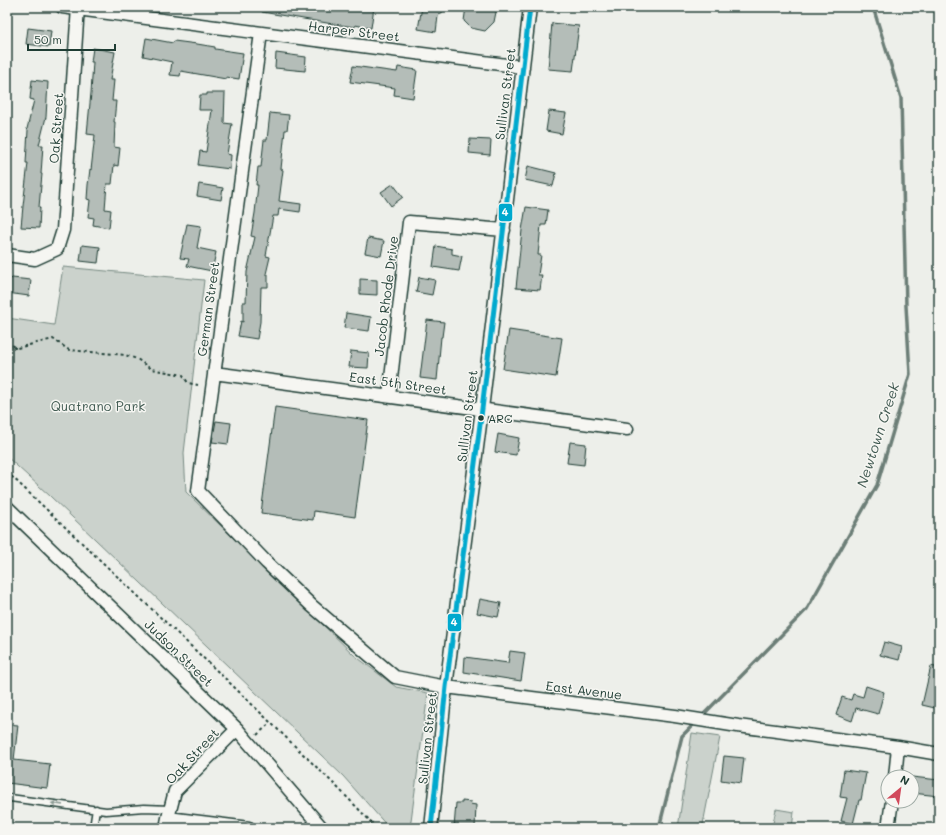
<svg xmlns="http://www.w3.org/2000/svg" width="946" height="835" font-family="Mali,sans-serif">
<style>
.green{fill:#cbd2cc;stroke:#758880}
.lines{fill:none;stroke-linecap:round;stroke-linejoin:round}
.stream{stroke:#6c7e77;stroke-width:3.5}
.building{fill:#b4bdb8;stroke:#1f3d34}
.lane-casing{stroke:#1f3d34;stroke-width:9}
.street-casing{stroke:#1f3d34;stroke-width:15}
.path{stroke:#1f3d34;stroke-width:2;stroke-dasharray:3 3;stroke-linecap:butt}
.lane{stroke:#f6f6f2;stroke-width:6}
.street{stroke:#f6f6f2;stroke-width:12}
.bus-1-casing{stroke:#f6f6f2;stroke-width:8}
.bus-1{stroke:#00a9ce;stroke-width:5}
.oneway{fill:#8a9a93}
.bus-dot{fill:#1f3d34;stroke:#f6f6f2;stroke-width:1.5}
.labels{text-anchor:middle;stroke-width:3;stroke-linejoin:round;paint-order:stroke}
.bus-label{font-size:12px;fill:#1f3d34;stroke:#f6f6f2;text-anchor:start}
.street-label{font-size:13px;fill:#1f3d34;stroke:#f6f6f2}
.park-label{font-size:13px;fill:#415b52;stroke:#f6f6f2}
.water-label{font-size:14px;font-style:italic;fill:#3f5850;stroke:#f6f6f2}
.line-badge{stroke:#f6f6f2;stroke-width:1.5}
.badge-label{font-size:11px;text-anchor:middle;font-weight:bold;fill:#fff}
</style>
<rect width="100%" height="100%" fill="#edefea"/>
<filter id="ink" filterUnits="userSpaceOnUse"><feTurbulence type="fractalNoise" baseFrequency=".025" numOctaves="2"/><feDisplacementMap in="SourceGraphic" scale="8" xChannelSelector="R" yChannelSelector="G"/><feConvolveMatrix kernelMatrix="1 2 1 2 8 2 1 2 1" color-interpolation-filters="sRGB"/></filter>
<g filter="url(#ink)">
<path class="green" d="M63,267L204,280L184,453L186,492L354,655L396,687L428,693L410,828H389L343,776L50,496L7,457V318L54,325Z
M692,733L720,737L703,824L706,828H678Z
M776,809L794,812L792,828H772Z"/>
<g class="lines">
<path class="stream" d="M701,717L807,609L877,485L910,374L906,306L901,98L873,7
M659,828L682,736L696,722"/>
</g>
<path class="building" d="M263,7H374L371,28L355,25V27L333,24L262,12Z
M422,7H448L438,16L436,32L418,29Z
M466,7H497L494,22L485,31L471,28L464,21Z
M552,23L579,26L573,71L548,69Z
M28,28L51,31L49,47L26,44Z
M146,38L173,43L174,41L197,44L215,47V49L243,53L239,79L226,77V79L181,71L180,76L170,75L172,62L143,56Z
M93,48L115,52L110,80H114L112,101H116L114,122H115L114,147L120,148L118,166L114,165L112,184H107L105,209L111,210L109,228L93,225L94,218L88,217L90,200L87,199L88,185L90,169L91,170L95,135L87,134L91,93L93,62H91Z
M276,53L306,57L305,71L275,68Z
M353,66L397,72L398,67L417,70L413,98L394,95L395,88L350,82Z
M32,80L48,82L46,117L39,145H43L41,174H42L39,207L40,208L39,228L21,227L23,206L28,163H26L28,130L27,129L34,100L30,99Z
M207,93H225L224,123L232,124L227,154L231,155L230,169L198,165L200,151L206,152L212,110H199L200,95H207Z
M549,111L566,113L562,134L546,131Z
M270,113L289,115L287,130H285L281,169L283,170L279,201L301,204L300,212L279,209L278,216H273L266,256L270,257L266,274H268V287H261L260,322L257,339L238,336L241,321L243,322V302H246L247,272L255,237L251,236L255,213L258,185H256L258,167H261L264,140H267Z
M470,139L491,140L490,155L469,153Z
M528,166L556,173L553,186L525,180Z
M199,184L223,188L221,200L197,196Z
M393,184L403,197L391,206L381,192Z
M526,207L548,210L546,225H541L538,255H541L538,275H542L540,290L516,288L522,230Z
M187,224L201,226L197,248L216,252L212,271L187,266L189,259L180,258Z
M368,238L384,241L381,256L365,253Z
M82,245L100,247L98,263L80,261Z
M436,246L452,249V254L462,256L459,271L433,267Z
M419,277L435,280L432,295L416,292Z
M7,278L11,279L12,278L31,280L29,296L7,293Z
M360,279L377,280V295L360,294Z
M346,313L371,317L369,331L344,328Z
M427,320L444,322L442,337H441L437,380L420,378Z
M509,330L562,338L556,377L503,369Z
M351,351L369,353L368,368L349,367Z
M275,407L368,420L355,517L314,511L313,520L261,513Z
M216,421L231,423L228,444L212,442Z
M498,434L519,438L516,455L495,452Z
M570,442L586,444L584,465L567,463Z
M480,599L501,603L498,617L477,613Z
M884,642L902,647L899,660L880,655Z
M510,651L525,653L521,681L464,672L465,657L508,663Z
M931,666L939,668V709L922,705Z
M866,686L884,692L878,714L856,708L852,721L836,715L842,697L851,700L853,694L863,697Z
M7,724L18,725L14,760L50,764L47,788L7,783Z
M724,756L744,758L741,783L721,780Z
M844,770L866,773L861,800H859L853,824L841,821L847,798L840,797Z
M912,777L939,780V796L912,793Z
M462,801L471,802L470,804L476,805L475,828H454L456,803H462Z"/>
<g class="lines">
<g class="lane-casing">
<path id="lane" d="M7,798H10L106,811L144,808L170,809
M93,828L96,809"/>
</g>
<g class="street-casing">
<path id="street" d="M62,7L523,67
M261,33L198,491L267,563L312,606L395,677L446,687L675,716L738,726L898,747L939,754
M7,255L35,259L57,249L63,230L78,7
M214,373L627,429
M389,396L409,222L504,230
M7,507L237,729L322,828
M895,777L898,747
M168,818L249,828
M166,828L168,818L175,791L237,729
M431,828L446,687L482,409L530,7
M888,828L892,801"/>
</g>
<path class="path" d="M7,342L17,348L53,339L69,350L125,355L137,359L151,369L183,375L188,383L198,385
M7,347L16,348
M7,472L233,686L337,787L377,828
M257,735L270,723"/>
<use href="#lane" class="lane"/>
<use href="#street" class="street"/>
<g class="bus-1-casing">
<path id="bus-1" d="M431,828L446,687L482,409L530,7"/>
</g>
<use href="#bus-1" class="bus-1"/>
</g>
<defs><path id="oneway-solid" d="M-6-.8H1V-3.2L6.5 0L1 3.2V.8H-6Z"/></defs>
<use class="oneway" href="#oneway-solid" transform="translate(57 804) rotate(-172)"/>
</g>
<circle class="bus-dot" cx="481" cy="418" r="3.5"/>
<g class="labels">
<g class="bus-label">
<text x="488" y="423">ARC</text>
</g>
<g class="street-label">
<text transform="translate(354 31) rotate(7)" y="5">Harper Street</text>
<text transform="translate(505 94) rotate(-83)" y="5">Sullivan Street</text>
<text transform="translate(56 128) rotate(-86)" y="5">Oak Street</text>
<text transform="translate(386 296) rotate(-83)" y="5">Jacob Rhode Drive</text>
<text transform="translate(208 309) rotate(-82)" y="5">German Street</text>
<text transform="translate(398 383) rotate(8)" y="5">East 5th Street</text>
<text transform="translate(467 416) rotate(-83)" y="5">Sullivan Street</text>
<text transform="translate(179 653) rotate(44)" y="5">Judson Street</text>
<text transform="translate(584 690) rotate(7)" y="5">East Avenue</text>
<text transform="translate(427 738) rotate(-84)" y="5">Sullivan Street</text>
<text transform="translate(192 756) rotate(-47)" y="5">Oak Street</text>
</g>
<g class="park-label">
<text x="98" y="411">Quatrano Park</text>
</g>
<g class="water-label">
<text transform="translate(878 435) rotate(-72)" y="5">Newtown Creek</text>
</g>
</g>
<g class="line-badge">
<rect x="498" y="203" width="15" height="19" rx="4" fill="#00a9ce"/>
<rect x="447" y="613" width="15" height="19" rx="4" fill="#00a9ce"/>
</g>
<g class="badge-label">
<text x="505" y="216">4</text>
<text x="454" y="626">4</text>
</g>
<rect width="946" height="835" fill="none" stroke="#f6f6f2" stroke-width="24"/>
<rect x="12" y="12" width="922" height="811" fill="none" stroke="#1f3d34" stroke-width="1.5" filter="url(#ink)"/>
<g transform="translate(900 789) rotate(29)"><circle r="19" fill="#f6f6f2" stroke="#a0aca6"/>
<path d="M0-3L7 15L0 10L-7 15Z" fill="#d1495b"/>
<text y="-6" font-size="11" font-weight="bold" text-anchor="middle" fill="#1f3d34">N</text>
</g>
<path d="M28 44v6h87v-6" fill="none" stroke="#1f3d34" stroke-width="2"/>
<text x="34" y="44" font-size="12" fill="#1f3d34" stroke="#f6f6f2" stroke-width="3" paint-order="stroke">50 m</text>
</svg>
